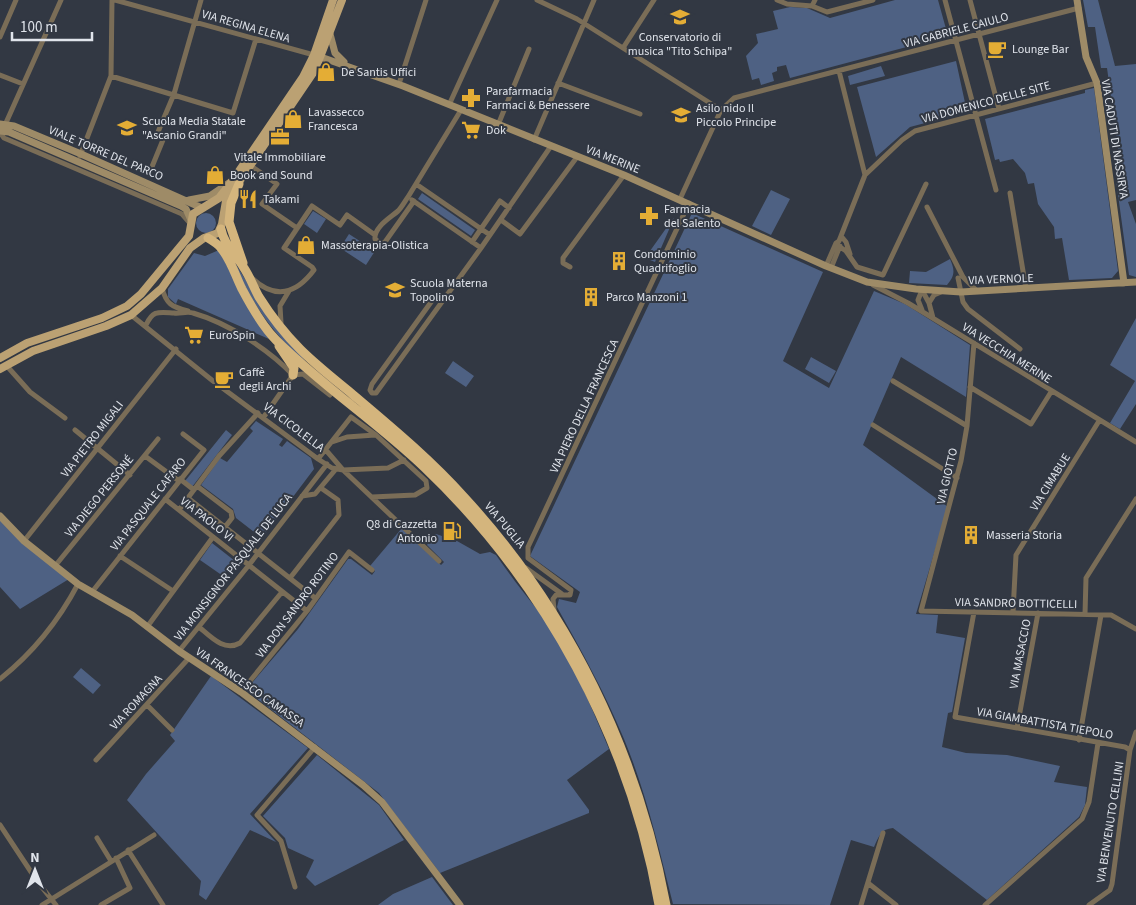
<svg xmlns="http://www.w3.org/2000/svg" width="1136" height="905" font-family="'Source Sans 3',sans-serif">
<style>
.green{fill:#4e6183}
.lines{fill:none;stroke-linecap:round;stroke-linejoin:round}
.street{stroke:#7a6d57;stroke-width:5}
.secondary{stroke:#9e8b67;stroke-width:7}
.primary{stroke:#bba173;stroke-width:8}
.highway{stroke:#d4b57d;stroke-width:9}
.labels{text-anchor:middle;stroke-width:4;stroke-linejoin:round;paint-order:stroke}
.street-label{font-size:12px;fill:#e0e4eb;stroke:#323843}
.poi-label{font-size:12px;fill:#e0e4eb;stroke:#323843;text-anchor:start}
</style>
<rect width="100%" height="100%" fill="#323843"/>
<path class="green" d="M895,0H938L948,36L790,78L786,65L777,67V71L772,73L774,81L761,85L759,78L752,80L746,56L758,43L756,34L778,29L773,11L790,7L807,8L830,18Z
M1083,0H1098L1115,66L1136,64V200L1128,202L1136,224V277L1129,275L1116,180L1122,178L1107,68H1101L1095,27H1088Z
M956,61L967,112L910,127L876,157L857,87Z
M881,66L885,76L850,85L848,76Z
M1094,88L1118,271L1112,278L1069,280L1062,238L1055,239L1054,227L1038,204L1034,183L1028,184L1025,173L1013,159L1000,162L999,159L995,160L985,119L1085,93V90Z
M771,190L790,199L771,235L752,226Z
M422,193L475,230L471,236L418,199Z
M313,211L326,219L317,233L304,224Z
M196 223a10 10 0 1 1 20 0a10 10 0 1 1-20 0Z
M692,213L823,272L783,361L829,388L874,291L905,304L970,345L966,397L901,357L863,445L948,507L916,614L938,615L936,633L965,638L952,712L948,713L942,747L966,753L1007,755L1060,766L1054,782L1087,787L1085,805L1079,817L987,900L893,828C881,829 879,836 874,847L851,840L830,905L673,904C659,849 646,792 624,739C605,693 581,650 557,607L559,599L576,603L580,592L530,556Z
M674,218L655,262L645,258L672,220Z
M349,234L375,251L366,265L340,248Z
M225,247L250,287L306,362C266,330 247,292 225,247Z
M219,250L253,315L269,339L178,299L176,304L168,297V289L194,253L205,256Z
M950,259C955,270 955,276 947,285L909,283L910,271L926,272Z
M1136,318V404L1120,429L1110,423L1135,381L1110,365Z
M811,357L836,371L829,383L805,369Z
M453,361L474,376L466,387L445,373Z
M256,421L283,439L279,445L282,447L287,441L311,458L314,469L262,538L236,518L233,509L201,485L220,458L227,462L253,431L250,428Z
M226,430L232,435L192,487L185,481Z
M0,519L69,579L20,609L0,587Z
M402,528L441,565L444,562L427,545L432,537L436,534L457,541L480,554L490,552L496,555C510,575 525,595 540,613C568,650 591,706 609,749L567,780L589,810V813L440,873L379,793L246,690L298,629L348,559H351L372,575L375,571L370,566Z
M212,543L235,561L223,576L200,560Z
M81,668L101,685L93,694L73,677Z
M211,676L308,748L250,814L276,842L250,830L206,900L199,895L201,881L127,800L146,774L175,741L170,735Z
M317,755L379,805L404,840L315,886L306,877L314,860L288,848L285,838L263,816Z
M432,877L453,905H378L393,894Z"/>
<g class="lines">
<path class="street" d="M61,0L1,134L4,138L182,214L189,222
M115,0L314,55
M537,0L577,19L721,110
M777,0L787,4L812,6
M815,0L812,6L827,12L873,0
M945,0L996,190
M970,0L999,109
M0,37L16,0
M623,48L654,0
M0,75L23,84
M111,76L233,113L256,39
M558,83L640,114
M399,84L426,0
M449,105L497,0
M498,125L529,49
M534,140L594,0
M80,156L111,76L112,0
M251,166L277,184L262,204L297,228
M149,174L165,135L158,132L174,94L201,0
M865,175L902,140L915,131L1097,83
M416,184L490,235
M1010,193L1026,289
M680,199L721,110L734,98L1079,8
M412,200L481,248
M414,201L385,242L381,244L375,239C374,227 390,218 398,211C402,207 405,201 408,197L461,110
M927,207L963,277L977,291
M501,220L520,234L577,157
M841,236L846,242L850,254
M472,242L500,201L509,208
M840,247L846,251L857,267L883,275L926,184
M826,266L836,243L839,241L865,175L839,71
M570,267L563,263V258L624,175
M831,268L840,246
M252,278C275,300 296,294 314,270L312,267L284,248L312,206L340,225L347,215L375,235
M958,278L963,302L968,309L1020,349
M873,285L908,303L1136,442
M162,288C166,304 172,307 188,311
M444,299L437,296L434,298L372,384L370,390L372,393H376L481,248L551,146
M922,310L918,300L922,290L929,303
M131,315L213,381L318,459L332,468L343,470L439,561
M933,318L929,303L934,295L941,292
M281,323L280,306L289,291
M146,325C153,310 158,312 174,313C180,314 187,311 193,313C228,323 268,349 293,375
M974,343L967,426L961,461L921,611L1111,615L1136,629
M6,365L30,392L65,418
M293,375L303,374L330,395
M893,381L967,426
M970,387L1031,424L1051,392
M263,418L293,375
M873,425L957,478
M75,430L130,475
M332,442L347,437L375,435
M325,449L343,470L388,468L404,460
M145,456L179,481
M318,459L351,417L376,435L426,481L427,488L415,495L372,497
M180,479L194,490
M197,486L231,512L232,518L225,527
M302,496L315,494L336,469
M188,498L315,598
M165,499L307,611
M179,510L219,456L258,413
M24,541L176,349
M120,556L173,591
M55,566L158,439
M526,568L562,594
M290,578L339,515L338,500L321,488
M92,592L204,450L183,434
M554,610L553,599L556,595H570L571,590L528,558V547L689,203
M974,612L955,717L1125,747L1130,750
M1013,612L1016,555L1099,421
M1085,614L1086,578L1136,499
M147,627L213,537
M199,627C211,637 224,652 240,643L282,592
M179,651L249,565L327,464
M0,679C34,652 58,622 78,584
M241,692L307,611L349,552L372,570
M147,705L172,730
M1017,728L1038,613
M1079,740L1101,615
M96,760L189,658
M0,825L37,881L56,905
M97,838L111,861
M128,850L163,905
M868,883L896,905
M295,887L281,841L257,815L315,747
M42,905L154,835
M101,905L130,888L116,858
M861,905L883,833
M985,905L1082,819L1089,802L1098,743
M1089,905L1110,890L1112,884L1130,750L1136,732"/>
<path class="secondary" d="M1077,0L1086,57L1097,83L1124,283
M330,34L335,53L344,62
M315,55L403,86L624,175L826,266L867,282L916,289L961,292L1136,282
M0,124L14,126L81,154L202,208
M0,131L9,132L181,206L186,209L191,220
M189,200L210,196L232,181
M0,516L24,541L78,584L132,615L179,651L241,692L363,785L382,802L460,905"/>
<path class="primary" d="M0,358L27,343L102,318L127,306L141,294L189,236L193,214L219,198L233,180L303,77L314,55L333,0
M0,369L33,351L106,326L131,315L162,288L190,248L204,238L218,233L222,224L226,201L315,70L342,0"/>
<path class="highway" d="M239,184L231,203L229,222L243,263
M221,229C224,245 236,254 244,268C250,277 254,288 259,297C271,316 285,334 300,349C316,365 334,379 351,393C390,426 430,459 464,497C570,612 637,752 666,905
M208,238C213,241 218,244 221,248C231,260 235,275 242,289C251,306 262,326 276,340C322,386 377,422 424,467C546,583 630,739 659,905
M279,346L294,368L293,375"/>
</g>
<defs>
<g id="school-bare" transform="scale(1.5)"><path d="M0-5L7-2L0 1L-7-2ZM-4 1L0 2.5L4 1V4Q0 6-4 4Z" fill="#e4ad35" stroke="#323843" stroke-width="2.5" paint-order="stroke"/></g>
<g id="cafe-bare" transform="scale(1.5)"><path d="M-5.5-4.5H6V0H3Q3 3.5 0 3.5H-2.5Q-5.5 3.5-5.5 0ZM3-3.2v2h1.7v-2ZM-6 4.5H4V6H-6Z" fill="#e4ad35" stroke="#323843" stroke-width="2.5" paint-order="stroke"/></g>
<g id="shop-bare" transform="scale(1.5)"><path d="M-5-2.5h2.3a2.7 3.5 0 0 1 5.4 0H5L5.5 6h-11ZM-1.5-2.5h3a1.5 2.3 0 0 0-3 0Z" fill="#e4ad35" stroke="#323843" stroke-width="2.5" paint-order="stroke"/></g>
<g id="pharmacy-bare" transform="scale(1.5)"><path d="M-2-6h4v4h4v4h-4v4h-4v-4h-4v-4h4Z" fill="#e4ad35" stroke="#323843" stroke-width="2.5" paint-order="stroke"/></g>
<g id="supermarket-bare" transform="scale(1.5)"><path d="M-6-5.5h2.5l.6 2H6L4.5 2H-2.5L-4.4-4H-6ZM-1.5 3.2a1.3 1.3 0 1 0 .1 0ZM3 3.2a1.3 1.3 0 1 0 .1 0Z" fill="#e4ad35" stroke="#323843" stroke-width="2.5" paint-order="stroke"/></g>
<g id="office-bare" transform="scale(1.5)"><path d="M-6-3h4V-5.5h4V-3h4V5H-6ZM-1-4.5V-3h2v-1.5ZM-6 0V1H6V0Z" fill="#e4ad35" stroke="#323843" stroke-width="2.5" paint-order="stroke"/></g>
<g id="restaurant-bare" transform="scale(1.5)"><path d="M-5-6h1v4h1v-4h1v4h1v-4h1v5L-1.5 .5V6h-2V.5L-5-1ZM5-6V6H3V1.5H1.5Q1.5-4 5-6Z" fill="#e4ad35" stroke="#323843" stroke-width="2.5" paint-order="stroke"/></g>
<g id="building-bare" transform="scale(1.5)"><path d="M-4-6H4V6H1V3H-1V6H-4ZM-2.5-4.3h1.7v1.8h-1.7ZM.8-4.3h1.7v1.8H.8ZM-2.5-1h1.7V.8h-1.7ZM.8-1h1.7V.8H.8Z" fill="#e4ad35" stroke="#323843" stroke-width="2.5" paint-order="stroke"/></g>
<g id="fuel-bare" transform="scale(1.5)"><path d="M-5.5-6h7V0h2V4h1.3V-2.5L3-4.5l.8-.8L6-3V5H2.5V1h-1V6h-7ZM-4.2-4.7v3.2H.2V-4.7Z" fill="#e4ad35" stroke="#323843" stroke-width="2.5" paint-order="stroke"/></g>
</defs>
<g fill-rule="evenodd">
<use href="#school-bare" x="680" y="17"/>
<use href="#cafe-bare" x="997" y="49"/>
<use href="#shop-bare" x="326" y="72"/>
<use href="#pharmacy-bare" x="471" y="98"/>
<use href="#school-bare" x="681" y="115"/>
<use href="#shop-bare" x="293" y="119"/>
<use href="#school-bare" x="127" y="128"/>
<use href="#supermarket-bare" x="471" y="130"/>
<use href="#office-bare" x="280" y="137"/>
<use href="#shop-bare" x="215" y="175"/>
<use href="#restaurant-bare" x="248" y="199"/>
<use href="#pharmacy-bare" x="649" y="216"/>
<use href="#shop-bare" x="306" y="245"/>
<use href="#building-bare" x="619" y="261"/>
<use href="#school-bare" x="395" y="290"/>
<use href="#building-bare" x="591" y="297"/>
<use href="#supermarket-bare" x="194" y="335"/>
<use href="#cafe-bare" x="224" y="379"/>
<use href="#fuel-bare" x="452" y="531"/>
<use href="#building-bare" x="971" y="535"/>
</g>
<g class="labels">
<g class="street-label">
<text transform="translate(246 26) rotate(16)" y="4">VIA REGINA ELENA</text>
<text transform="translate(956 30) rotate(-15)" y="4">VIA GABRIELE CAIULO</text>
<text transform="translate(986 102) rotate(-15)" y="4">VIA DOMENICO DELLE SITE</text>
<text transform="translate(1115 139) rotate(81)" y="4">VIA CADUTI DI NASSIRYA</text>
<text transform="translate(106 153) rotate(23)" y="4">VIALE TORRE DEL PARCO</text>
<text transform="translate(613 159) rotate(22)" y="4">VIA MERINE</text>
<text transform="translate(1001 279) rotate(-2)" y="4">VIA VERNOLE</text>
<text transform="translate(1007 353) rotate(32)" y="4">VIA VECCHIA MERINE</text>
<text transform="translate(584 406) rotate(-65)" y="4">VIA PIERO DELLA FRANCESCA</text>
<text transform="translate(294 427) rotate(37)" y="4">VIA CICOLELLA</text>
<text transform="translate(92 439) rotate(-52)" y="4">VIA PIETRO MIGALI</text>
<text transform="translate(947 476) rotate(-77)" y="4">VIA GIOTTO</text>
<text transform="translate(1050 482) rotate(-58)" y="4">VIA CIMABUE</text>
<text transform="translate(99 496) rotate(-51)" y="4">VIA DIEGO PERSONÉ</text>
<text transform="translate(148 504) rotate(-52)" y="4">VIA PASQUALE CAFARO</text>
<text transform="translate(207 519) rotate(38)" y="4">VIA PAOLO VI</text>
<text transform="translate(505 525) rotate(50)" y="4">VIA PUGLIA</text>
<text transform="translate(233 567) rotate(-52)" y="4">VIA MONSIGNOR PASQUALE DE LUCA</text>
<text transform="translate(1016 603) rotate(1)" y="4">VIA SANDRO BOTTICELLI</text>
<text transform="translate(297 605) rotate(-53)" y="4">VIA DON SANDRO ROTINO</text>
<text transform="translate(1020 654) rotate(-79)" y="4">VIA MASACCIO</text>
<text transform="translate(250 687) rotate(35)" y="4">VIA FRANCESCO CAMASSA</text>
<text transform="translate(136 702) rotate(-47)" y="4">VIA ROMAGNA</text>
<text transform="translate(1045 723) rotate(10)" y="4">VIA GIAMBATTISTA TIEPOLO</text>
<text transform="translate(1110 822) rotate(-81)" y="4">VIA BENVENUTO CELLINI</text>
</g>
<g class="poi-label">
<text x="680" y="41" text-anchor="middle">Conservatorio di<tspan x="680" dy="14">musica "Tito Schipa"</tspan></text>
<text x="1012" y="53">Lounge Bar</text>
<text x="341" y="76">De Santis Uffici</text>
<text x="486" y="95">Parafarmacia<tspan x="486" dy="14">Farmaci &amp; Benessere</tspan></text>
<text x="696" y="112">Asilo nido Il<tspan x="696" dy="14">Piccolo Principe</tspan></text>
<text x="308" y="116">Lavassecco<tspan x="308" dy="14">Francesca</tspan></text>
<text x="142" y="125">Scuola Media Statale<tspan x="142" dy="14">"Ascanio Grandi"</tspan></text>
<text x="486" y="134">Dok</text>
<text x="280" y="161" text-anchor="middle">Vitale Immobiliare</text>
<text x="230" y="179">Book and Sound</text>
<text x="263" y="203">Takami</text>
<text x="664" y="213">Farmacia<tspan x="664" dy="14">del Salento</tspan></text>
<text x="321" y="249">Massoterapia-Olistica</text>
<text x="634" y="258">Condominio<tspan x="634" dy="14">Quadrifoglio</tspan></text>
<text x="410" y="287">Scuola Materna<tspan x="410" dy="14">Topolino</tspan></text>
<text x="606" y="301">Parco Manzoni 1</text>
<text x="209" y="339">EuroSpin</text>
<text x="239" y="376">Caffè<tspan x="239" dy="14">degli Archi</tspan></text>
<text x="437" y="528" text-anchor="end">Q8 di Cazzetta<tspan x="437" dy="14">Antonio</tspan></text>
<text x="986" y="539">Masseria Storia</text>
</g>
</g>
<g transform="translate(35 870)" stroke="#323843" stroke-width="4" paint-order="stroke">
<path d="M0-4L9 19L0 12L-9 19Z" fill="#e0e4eb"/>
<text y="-8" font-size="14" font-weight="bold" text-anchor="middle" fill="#e0e4eb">N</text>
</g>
<path d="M12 32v8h80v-8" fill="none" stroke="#e0e4eb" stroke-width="2.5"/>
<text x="20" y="32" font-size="15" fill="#e0e4eb" stroke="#323843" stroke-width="4" paint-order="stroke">100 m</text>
</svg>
